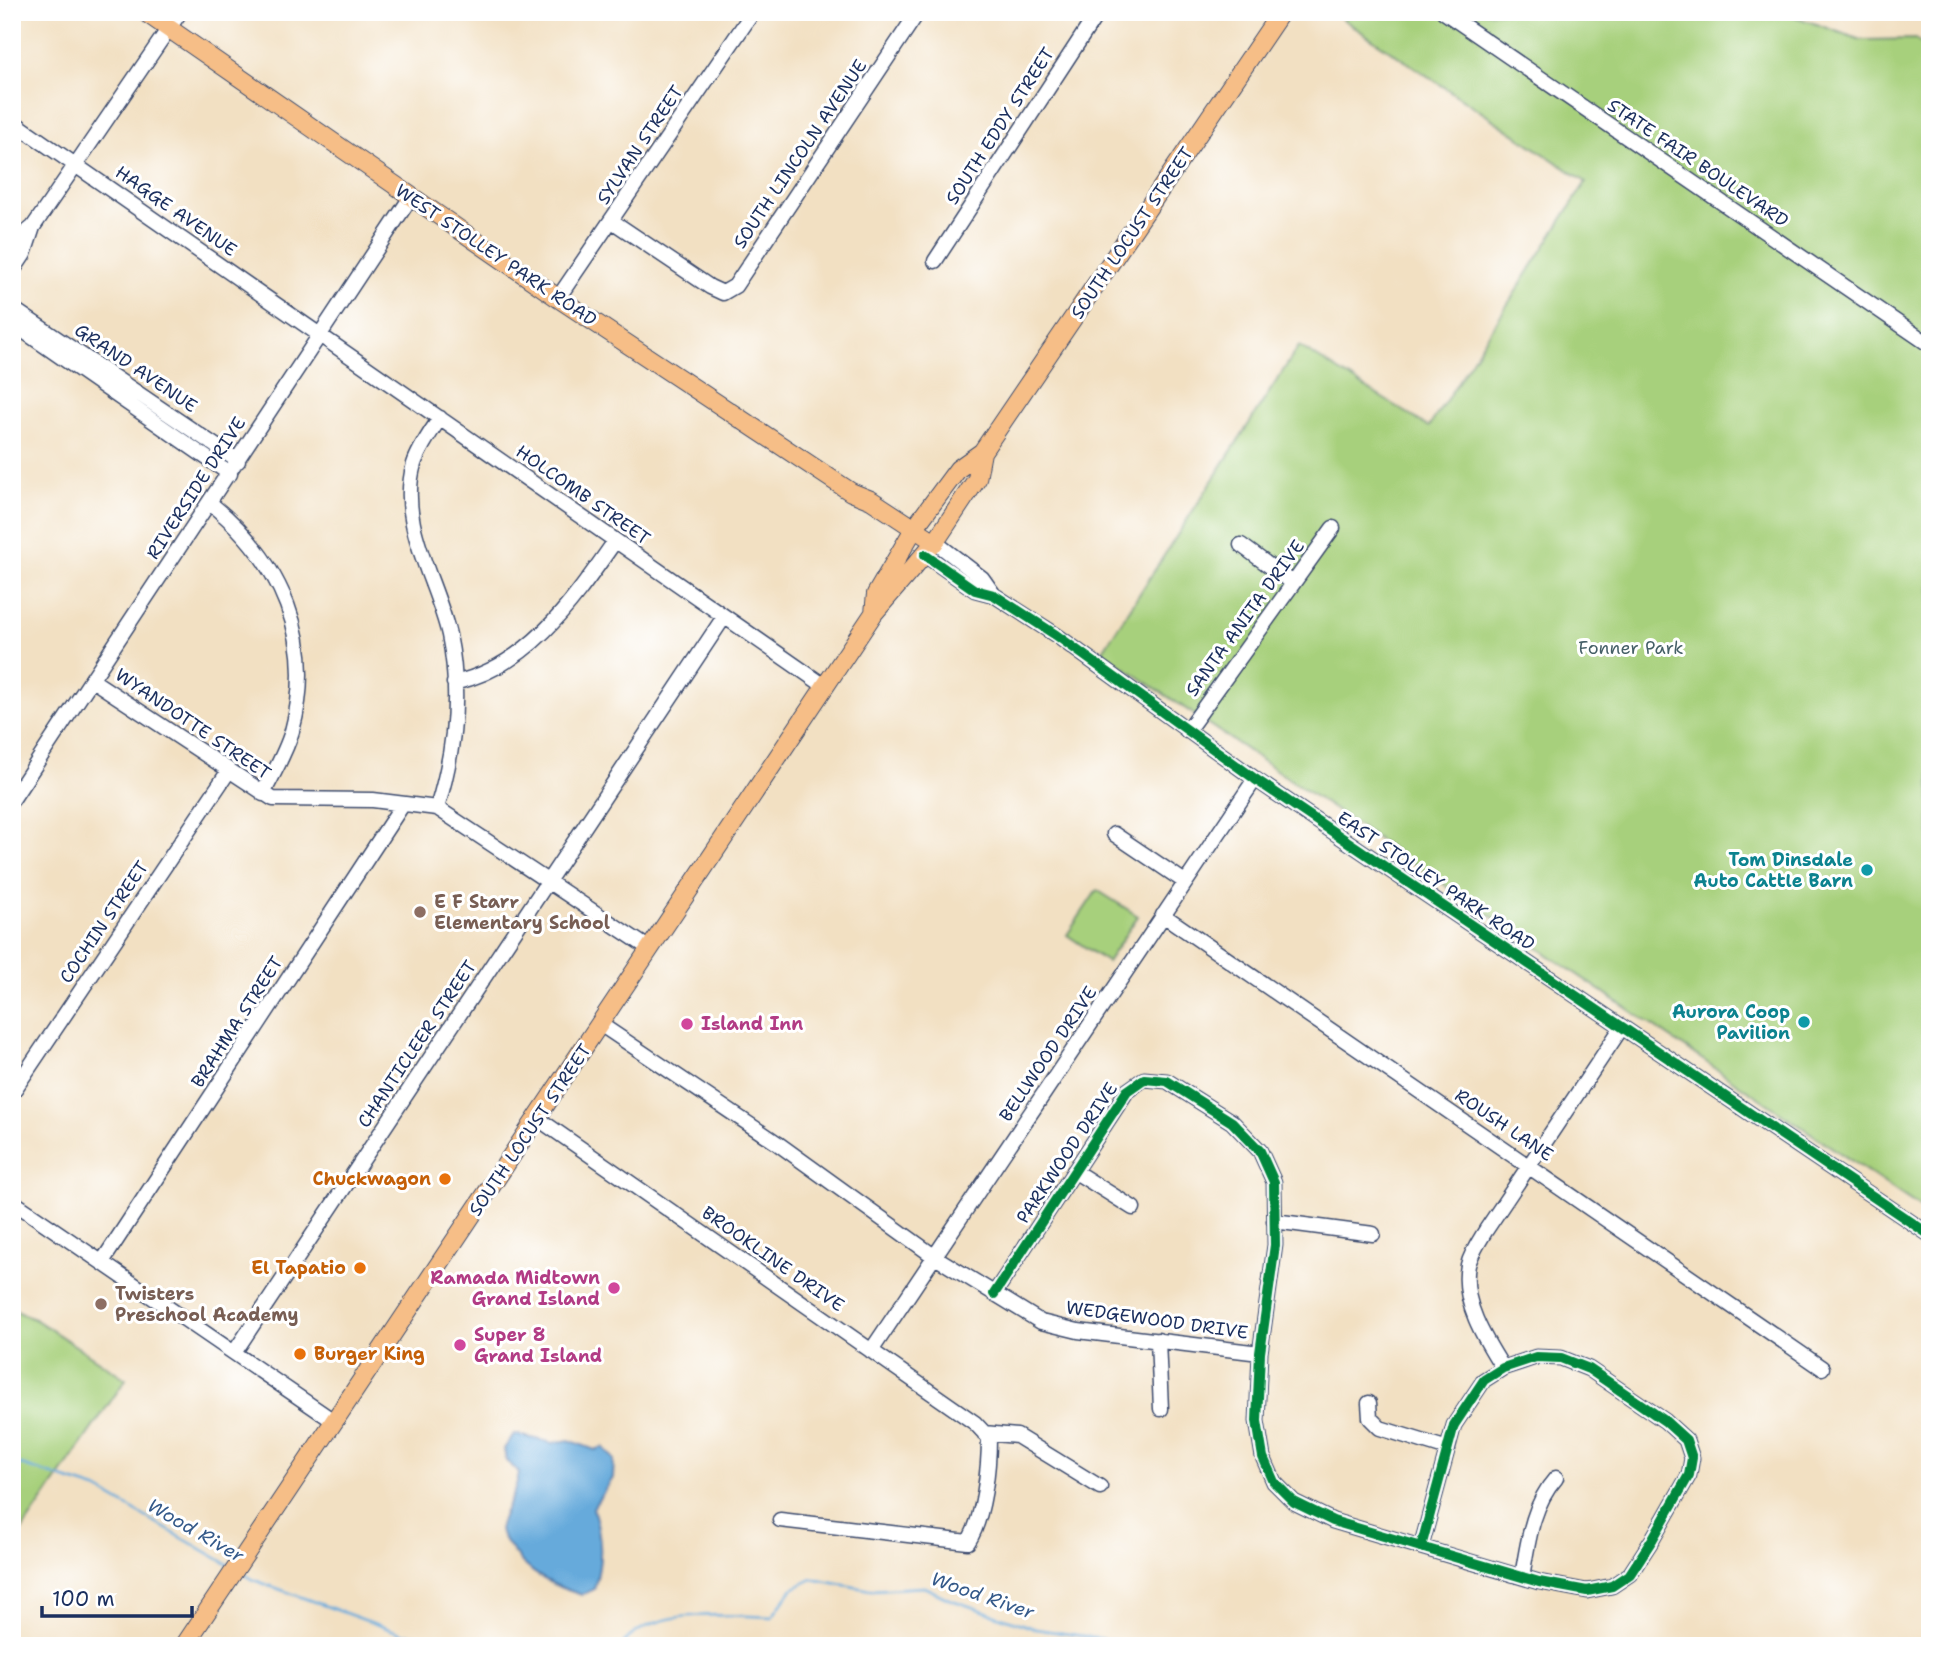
<svg xmlns="http://www.w3.org/2000/svg" width="1942" height="1658" font-family="'Shantell Sans',sans-serif">
<style>
.green{fill:#a7d07b;stroke:#61806c;stroke-width:2}
.water{fill:#66aadb;stroke:#406c9c;stroke-width:2}
.lines{fill:none;stroke-linecap:round;stroke-linejoin:round}
.stream{stroke:#66aadb;stroke-width:2.5}
.minor-casing{stroke:#3b4a6d;stroke-width:17}
.major-casing{stroke:#3b4a6d;stroke-width:20}
.minor{stroke:#fff;stroke-width:14}
.major{stroke:#f6be87;stroke-width:18}
.cycleway-casing{stroke:#fff;stroke-width:15}
.cycleway{stroke:#00873e;stroke-width:10}
.culture-dot{fill:#0f9aa8;stroke:#fff;stroke-width:2.5}
.education-dot{fill:#8d6e63;stroke:#fff;stroke-width:2.5}
.hotel-dot{fill:#d1479c;stroke:#fff;stroke-width:2.5}
.food-dot{fill:#e8710a;stroke:#fff;stroke-width:2.5}
.labels{text-anchor:middle;stroke-width:6;stroke-linejoin:round;paint-order:stroke}
.street-label{font-size:18px;fill:#1b2f5e;stroke:#fff}
.park-label{font-size:18px;fill:#455f67;stroke:#fff}
.culture-label{font-size:18px;font-weight:bold;fill:#0d838f;stroke:#fff;text-anchor:end}
.education-label{font-size:18px;font-weight:bold;fill:#785e54;stroke:#fff;text-anchor:start}
.hotel-label{font-size:18px;font-weight:bold;fill:#b23c85;stroke:#fff;text-anchor:start}
.food-label{font-size:18px;font-weight:bold;fill:#c56008;stroke:#fff;text-anchor:end}
.water-label{font-size:19px;font-style:italic;fill:#355a8a;stroke:#fff}
</style>
<rect width="100%" height="100%" fill="#fff"/>
<filter id="ink" filterUnits="userSpaceOnUse"><feTurbulence type="fractalNoise" baseFrequency=".0143" numOctaves="2"/><feDisplacementMap in="SourceGraphic" scale="14" xChannelSelector="R" yChannelSelector="G"/><feConvolveMatrix kernelMatrix="1 2 1 2 8 2 1 2 1" color-interpolation-filters="sRGB"/></filter>
<filter id="wash" filterUnits="userSpaceOnUse"><feTurbulence type="fractalNoise" baseFrequency=".00686" numOctaves="4" result="noise"/><feDisplacementMap in="SourceGraphic" scale="28" xChannelSelector="R" yChannelSelector="G"/><feGaussianBlur stdDeviation="1.57" result="paint"/><feColorMatrix in="noise" values="0 0 0 0 0 0 0 0 0 0 0 0 0 0 0 0 0 1.4 0 .05"/><feComposite in="paint" operator="in"/></filter>
<g filter="url(#wash)">
<rect width="100%" height="100%" fill="#f2e0c2"/>
<path class="green" d="M1332,12H1782L1861,40L1916,39L1930,52V1214L1102,652L1299,346L1429,427L1586,182Z
M1097,890L1138,916L1107,962L1067,935Z
M12,1309L36,1320L126,1379L12,1545Z"/>
<path class="water" d="M514,1434L553,1443L569,1440L595,1450L603,1447L614,1459L613,1478L593,1508C602,1538 603,1559 594,1589L582,1595C543,1583 518,1567 499,1530C503,1509 517,1494 519,1472L506,1461L504,1449Z"/>
<g class="lines">
<path class="stream" d="M12,1462L99,1490L229,1565
M241,1572L254,1580L403,1634L456,1638L489,1646
M621,1646C654,1605 725,1616 772,1617L792,1589L812,1579L871,1590L924,1587L949,1599L1036,1629L1150,1646"/>
</g>
</g>
<g filter="url(#ink)">
<g class="lines">
<g class="minor-casing">
<path id="minor" d="M1444,12L1930,345
M12,121L826,687
M612,221L710,287L723,293L735,286L918,12
M33,227L180,12
M12,244L33,227L24,254L12,272
M935,261L1098,12
M558,298L753,12
M12,308L238,461
M12,323L230,474
M210,503C281,561 317,640 292,731C286,752 273,774 263,794
M935,542L982,578L994,595
M1241,545L1293,583
M925,555L975,590L994,595L1056,635L1255,779L1930,1235
M92,680L273,799L373,800L437,808L650,949
M454,683C530,666 573,601 615,541
M1187,731L1333,528
M12,800L411,197
M437,808C454,753 461,692 449,635C436,579 397,523 414,464C419,448 431,432 440,418
M1114,834L1185,882
M1163,915L1822,1368
M600,1024L777,1143L935,1257L1041,1322L1078,1331L1260,1353
M12,1093L228,772
M537,1118L975,1423L989,1438C989,1467 984,1518 968,1542L780,1520
M1074,1171L1133,1208
M12,1201L335,1422
M1274,1221L1373,1234
M102,1262L403,804
M994,1294L1127,1091L1144,1079L1167,1081L1232,1122L1260,1151L1274,1182L1275,1245L1260,1353L1257,1421L1263,1457L1274,1482L1294,1502L1333,1521L1539,1582L1587,1591L1612,1586L1630,1574L1652,1540L1689,1475L1692,1458L1686,1440L1665,1421L1589,1369L1561,1358L1536,1357L1503,1368L1484,1380L1454,1425L1421,1547
M1158,1340L1161,1409
M871,1351L1255,779
M234,1353L724,617
M1503,1368C1484,1338 1461,1301 1468,1265C1471,1253 1480,1240 1486,1230L1622,1027
M1369,1403L1370,1418L1380,1428L1448,1449
M984,1433L1017,1436L1100,1487
M1522,1577C1528,1542 1532,1505 1556,1478"/>
</g>
<g class="major-casing">
<path id="major" d="M145,12L558,298L851,492L871,500L935,542
M874,613L876,594L915,527L958,469L982,452L1281,12
M184,1646L874,613L935,542L977,479L982,452"/>
</g>
<use href="#minor" class="minor"/>
<use href="#major" class="major"/>
<g class="cycleway-casing">
<path id="cycleway" d="M925,555L975,590L994,595L1056,635L1255,779L1930,1235
M994,1294L1127,1091L1144,1079L1167,1081L1232,1122L1260,1151L1274,1182L1275,1245L1260,1353L1257,1421L1263,1457L1274,1482L1294,1502L1333,1521L1539,1582L1587,1591L1612,1586L1630,1574L1652,1540L1689,1475L1692,1458L1686,1440L1665,1421L1589,1369L1561,1358L1536,1357L1503,1368L1484,1380L1454,1425L1421,1547"/>
</g>
<use href="#cycleway" class="cycleway"/>
</g>
</g>
<g class="culture-dot">
<circle cx="1867" cy="870" r="7"/>
<circle cx="1804" cy="1022" r="7"/>
</g>
<g class="education-dot">
<circle cx="420" cy="912" r="7"/>
<circle cx="101" cy="1304" r="7"/>
</g>
<g class="hotel-dot">
<circle cx="687" cy="1024" r="7"/>
<circle cx="614" cy="1288" r="7"/>
<circle cx="460" cy="1345" r="7"/>
</g>
<g class="food-dot">
<circle cx="445" cy="1179" r="7"/>
<circle cx="360" cy="1268" r="7"/>
<circle cx="300" cy="1354" r="7"/>
</g>
<g class="labels">
<g class="street-label">
<text transform="translate(1000 126) rotate(-57)" y="6">SOUTH EDDY STREET</text>
<text transform="translate(640 145) rotate(-56)" y="6">SYLVAN STREET</text>
<text transform="translate(800 154) rotate(-56)" y="6">SOUTH LINCOLN AVENUE</text>
<text transform="translate(1698 163) rotate(34)" y="6">STATE FAIR BOULEVARD</text>
<text transform="translate(176 211) rotate(35)" y="6">HAGGE AVENUE</text>
<text transform="translate(1132 233) rotate(-56)" y="6">SOUTH LOCUST STREET</text>
<text transform="translate(496 255) rotate(34)" y="6">WEST STOLLEY PARK ROAD</text>
<text transform="translate(136 368) rotate(34)" y="6">GRAND AVENUE</text>
<text transform="translate(196 488) rotate(-57)" y="6">RIVERSIDE DRIVE</text>
<text transform="translate(583 495) rotate(35)" y="6">HOLCOMB STREET</text>
<text transform="translate(1245 618) rotate(-54)" y="6">SANTA ANITA DRIVE</text>
<text transform="translate(193 724) rotate(34)" y="6">WYANDOTTE STREET</text>
<text transform="translate(1436 881) rotate(34)" y="6">EAST STOLLEY PARK ROAD</text>
<text transform="translate(104 922) rotate(-56)" y="6">COCHIN STREET</text>
<text transform="translate(237 1022) rotate(-57)" y="6">BRAHMA STREET</text>
<text transform="translate(417 1044) rotate(-56)" y="6">CHANTICLEER STREET</text>
<text transform="translate(1048 1054) rotate(-56)" y="6">BELLWOOD DRIVE</text>
<text transform="translate(1504 1125) rotate(34)" y="6">ROUSH LANE</text>
<text transform="translate(530 1130) rotate(-56)" y="6">SOUTH LOCUST STREET</text>
<text transform="translate(1067 1153) rotate(-56)" y="6">PARKWOOD DRIVE</text>
<text transform="translate(773 1259) rotate(35)" y="6">BROOKLINE DRIVE</text>
<text transform="translate(1157 1320) rotate(8)" y="6">WEDGEWOOD DRIVE</text>
</g>
<g class="park-label">
<text x="1631" y="654">Fonner Park</text>
</g>
<g class="culture-label">
<text x="1853" y="866">Tom Dinsdale<tspan x="1853" dy="21">Auto Cattle Barn</tspan></text>
<text x="1790" y="1018">Aurora Coop<tspan x="1790" dy="21">Pavilion</tspan></text>
</g>
<g class="education-label">
<text x="434" y="908">E F Starr<tspan x="434" dy="21">Elementary School</tspan></text>
<text x="115" y="1300">Twisters<tspan x="115" dy="21">Preschool Academy</tspan></text>
</g>
<g class="hotel-label">
<text x="701" y="1030">Island Inn</text>
<text x="600" y="1284" text-anchor="end">Ramada Midtown<tspan x="600" dy="21">Grand Island</tspan></text>
<text x="474" y="1341">Super 8<tspan x="474" dy="21">Grand Island</tspan></text>
</g>
<g class="food-label">
<text x="431" y="1185">Chuckwagon</text>
<text x="346" y="1274">El Tapatio</text>
<text x="314" y="1360" text-anchor="start">Burger King</text>
</g>
<g class="water-label">
<text transform="translate(196 1530) rotate(30)" y="7">Wood River</text>
<text transform="translate(983 1595) rotate(19)" y="7">Wood River</text>
</g>
</g>
<rect width="1942" height="1658" fill="none" stroke="#fff" stroke-width="42"/>
<path d="M42 1606v10h150v-10" fill="none" stroke="#1b2f5e" stroke-width="3.5"/>
<text x="52" y="1606" font-size="21" fill="#1b2f5e" stroke="#ffffff" stroke-width="5" paint-order="stroke">100 m</text>
</svg>
